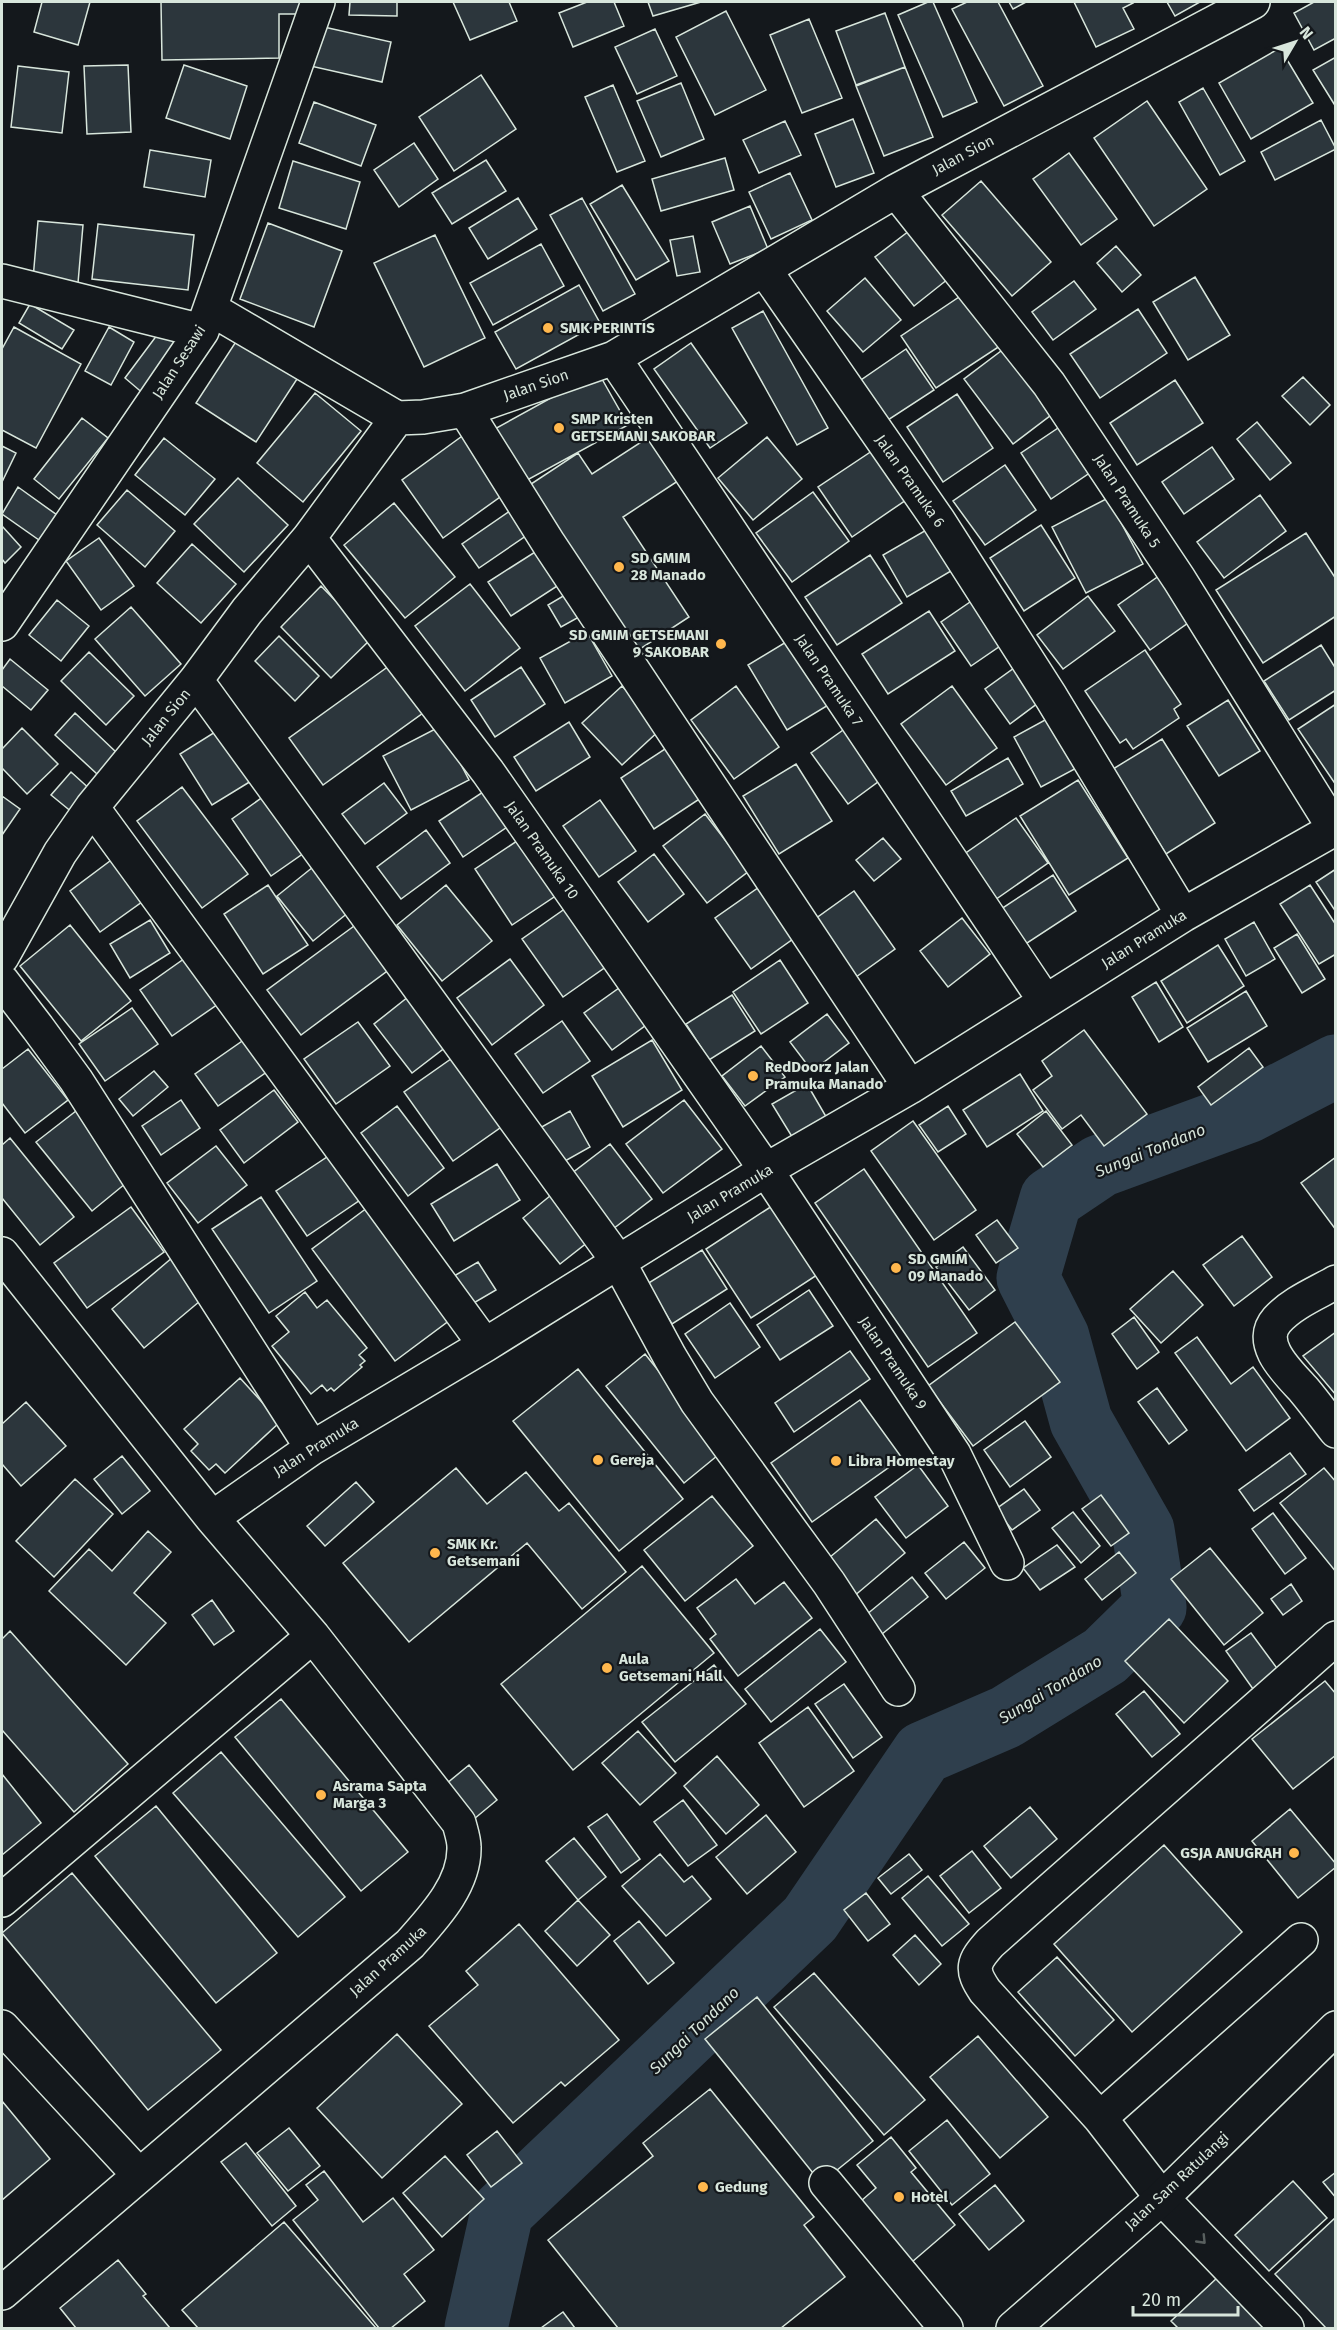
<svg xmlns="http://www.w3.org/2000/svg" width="1337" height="2330" font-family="'Fira Sans',sans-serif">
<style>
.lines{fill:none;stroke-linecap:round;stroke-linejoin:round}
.river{stroke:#2f3f4d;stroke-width:63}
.building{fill:#2c363c;stroke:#d8e6dc;stroke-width:1.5}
.minor-casing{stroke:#d8e6dc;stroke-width:36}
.major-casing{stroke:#d8e6dc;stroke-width:36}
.minor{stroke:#14181c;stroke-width:33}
.major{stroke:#14181c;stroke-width:33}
.oneway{stroke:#59605f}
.poi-dot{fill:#ffb74d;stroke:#14181c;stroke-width:2}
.labels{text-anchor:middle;stroke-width:4.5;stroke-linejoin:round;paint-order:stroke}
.street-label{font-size:15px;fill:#d8e6dc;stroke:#14181c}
.poi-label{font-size:15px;font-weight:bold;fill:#d8e6dc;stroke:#14181c;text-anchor:start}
.water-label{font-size:16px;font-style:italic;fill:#d8e6dc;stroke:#14181c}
</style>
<rect width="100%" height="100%" fill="#14181c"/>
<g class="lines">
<path class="river" d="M476,2328L502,2212L810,1919L923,1753L1006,1717L1105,1656L1155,1607L1143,1530L1081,1421L1058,1337L1028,1278L1051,1199L1100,1166L1247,1112L1336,1066"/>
</g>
<path class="building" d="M42,2H90L78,45L34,32Z
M161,2H308V14H279V58L162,60Z
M350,2H397V16L349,15Z
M453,2H509L517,21L470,40Z
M587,2H614L624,26L573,47L559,13Z
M648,2H701L653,16Z
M928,2H933L977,102L943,117L898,15Z
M967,2H998L1043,86L1004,106L952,9Z
M1009,2H1026L1013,9Z
M1074,2H1132L1133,3L1123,8L1134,29L1096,47Z
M1167,2H1200L1175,16Z
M1314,2H1336V38L1314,50L1294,13Z
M726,11L766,90L715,115L676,37Z
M885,13L905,67L856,85L836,31Z
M809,19L842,98L802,113L770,35Z
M315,25L391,42L382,82L306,65Z
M655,29L677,76L637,94L615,47Z
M1280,48L1313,103L1251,139L1219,83Z
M1336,57V107L1313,70Z
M128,65L131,132L87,134L84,66Z
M184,65L247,86L230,139L166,118Z
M18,66L69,72L62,133L11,127Z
M905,67L933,137L884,156L856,86Z
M481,75L516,129L454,171L419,117Z
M681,83L704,139L661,157L637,101Z
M613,85L645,161L617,172L585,97Z
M1203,88L1245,161L1220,175L1179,102Z
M1147,101L1207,189L1154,226L1094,138Z
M314,102L376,125L361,166L299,143Z
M853,119L874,173L836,187L815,134Z
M1321,120L1336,149L1275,180L1261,152Z
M785,121L801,155L759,173L743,140Z
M414,143L438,179L399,207L374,170Z
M150,150L211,160L205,197L144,187Z
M1069,153L1117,219L1081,245L1033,179Z
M725,158L734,190L661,211L652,179Z
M486,160L506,191L452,224L432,193Z
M293,161L360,182L346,229L279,208Z
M790,173L812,220L771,239L749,192Z
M981,181L1051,262L1012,296L942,215Z
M622,185L669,261L636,280L590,204Z
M518,198L537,229L488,259L469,228Z
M582,198L635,294L603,311L550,215Z
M750,206L768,249L730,264L712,222Z
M38,221L83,225L78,283L33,279Z
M268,223L342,251L314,327L240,299Z
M98,224L194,235L188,290L92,279Z
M909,231L948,279L914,306L875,257Z
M435,235L485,338L424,367L374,263Z
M693,236L700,272L677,276L670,240Z
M541,244L564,286L493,325L470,283Z
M1116,246L1141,275L1122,292L1097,263Z
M1195,277L1230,335L1188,360L1153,302Z
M865,278L901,320L863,352L827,311Z
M1074,281L1096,309L1053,340L1032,312Z
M579,285L600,323L516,369L495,332Z
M968,291L1003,344L936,388L901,336Z
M30,304L74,330L62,349L19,323Z
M1138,309L1167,353L1100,398L1070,354Z
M763,311L828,428L797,445L732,328Z
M14,327L81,364L36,448L2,430V349Z
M109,327L134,342L111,385L85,371Z
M163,327L184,343L145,395L125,378Z
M239,337L299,376L256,442L196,403Z
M691,343L747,423L710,448L654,369Z
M1005,348L1055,412L1013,444L964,379Z
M906,349L934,390L888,420L861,380Z
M598,372L628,425L520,484L491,431Z
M1303,377L1330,405L1310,425L1282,396Z
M1175,380L1203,423L1137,465L1110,423Z
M315,393L361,431L303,502L257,463Z
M957,394L993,448L943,482L907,427Z
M82,418L108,438L59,499L34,479Z
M1067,422L1097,468L1051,499L1021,453Z
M1257,422L1291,463L1270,480L1237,439Z
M655,433L684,477L623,517L689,617L637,651L528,486L578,453L592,474Z
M465,434L507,492L443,538L402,480Z
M767,437L802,479L753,520L718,478Z
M164,438L215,479L185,515L135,475Z
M2,446L16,453L2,482Z
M1212,447L1234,479L1184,514L1162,482Z
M872,451L906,500L852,537L818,487Z
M1005,465L1036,510L985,545L953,501Z
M238,478L288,525L244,572L194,524Z
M18,487L57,515L39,540L2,514Z
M127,490L175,531L145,567L97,525Z
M813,492L849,541L792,582L756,533Z
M1260,495L1286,531L1224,578L1197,542Z
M1108,498L1143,564L1086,593L1052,527Z
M394,503L455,577L405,618L344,545Z
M520,504L536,529L479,568L462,544Z
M1041,525L1075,578L1024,611L990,558Z
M2,526L21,547L5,563L2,559Z
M928,529L951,571L907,597L883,555Z
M1306,533L1336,579V616L1263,663L1216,590Z
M99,538L134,586L101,610L66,561Z
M192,544L236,584L201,623L157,583Z
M546,545L568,579L511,616L488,582Z
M870,555L902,603L837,645L805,597Z
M1163,573L1195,618L1150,650L1118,605Z
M470,584L520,648L465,691L415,626Z
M321,586L372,638L331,678L281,627Z
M575,589L588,612L561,627L548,605Z
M1088,596L1115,631L1063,669L1037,635Z
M57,600L89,626L61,661L29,635Z
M973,600L1003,644L971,666L941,622Z
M131,607L181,664L145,696L95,639Z
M929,611L955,651L888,694L862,654Z
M587,632L612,676L565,703L540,658Z
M279,636L319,676L295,701L255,661Z
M791,639L830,704L787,730L748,665Z
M1321,645L1336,669V690L1289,720L1264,681Z
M1145,650L1181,704L1174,709L1179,718L1133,749L1126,739L1120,743L1085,691Z
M89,652L134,696L106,725L61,681Z
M10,659L48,690L31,710L2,686V670Z
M1021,663L1046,697L1010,724L985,689Z
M389,666L423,713L323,785L289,738Z
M521,667L545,704L495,737L471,700Z
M622,686L662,728L622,765L582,723Z
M736,686L779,747L734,779L691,720Z
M952,686L997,748L946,785L901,724Z
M1228,700L1260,751L1219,776L1187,726Z
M1336,704V785L1298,729Z
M75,713L117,753L97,774L55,735Z
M1056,714L1084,764L1041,787L1014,737Z
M569,722L590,757L536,791L514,757Z
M853,723L890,773L848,804L811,753Z
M441,726L469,780L411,810L383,756Z
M223,727L256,778L212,805L180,754Z
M22,728L58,764L27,794L2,768V749Z
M1162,739L1215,823L1166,854L1113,769Z
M674,743L707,794L654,829L621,778Z
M1008,758L1023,784L966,816L951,791Z
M796,764L832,821L779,854L743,796Z
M71,772L92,791L73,813L51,795Z
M1078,780L1128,858L1069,895L1020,816Z
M384,783L407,813L365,844L342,814Z
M182,787L248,874L202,908L137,821Z
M489,788L513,823L463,857L439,821Z
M274,789L314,846L271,876L232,819Z
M2,796L20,809L2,835Z
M600,800L636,851L599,877L563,826Z
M705,814L749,871L707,903L663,846Z
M1016,818L1048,863L992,902L960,857Z
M426,830L450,863L401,899L377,867Z
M529,833L566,889L512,925L475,869Z
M883,838L901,859L874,881L856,860Z
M122,852L153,894L100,932L70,891Z
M654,854L684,894L648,922L618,882Z
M318,863L354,908L313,941L277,896Z
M1336,869V912L1316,882Z
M1053,875L1076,911L1021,947L998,911Z
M765,883L800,934L751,969L715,918Z
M268,885L308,945L263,974L224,914Z
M446,885L492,941L442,981L397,925Z
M1310,885L1336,925V954L1319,964L1280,904Z
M854,891L895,949L856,977L815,919Z
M576,901L617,959L563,997L522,939Z
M365,918L398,963L301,1035L267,990Z
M962,918L990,954L948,987L920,951Z
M150,920L170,953L130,978L110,944Z
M1254,922L1275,959L1246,976L1225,939Z
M70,925L131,1001L81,1041L20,966Z
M1297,934L1325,979L1302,993L1274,948Z
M1218,945L1244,986L1187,1023L1161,981Z
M188,956L221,1002L172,1036L140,990Z
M510,959L544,1005L492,1045L457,998Z
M780,960L808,1003L761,1034L733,992Z
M1156,982L1183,1027L1159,1042L1132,997Z
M626,983L653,1020L612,1050L584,1013Z
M1246,991L1267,1026L1208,1062L1187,1028Z
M413,993L451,1043L412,1073L374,1024Z
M732,995L755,1031L709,1060L686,1024Z
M132,1008L158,1044L105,1081L79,1044Z
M827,1014L849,1043L812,1071L790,1042Z
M562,1021L590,1061L543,1093L515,1054Z
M358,1022L390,1066L336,1104L304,1059Z
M1084,1030L1147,1114L1104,1146L1081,1115L1062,1129L1033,1090L1052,1076L1042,1061Z
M248,1037L271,1069L218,1106L195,1074Z
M652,1040L682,1090L623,1127L592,1076Z
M761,1046L785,1077L745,1106L722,1076Z
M1249,1048L1263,1067L1211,1105L1198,1087Z
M28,1049L68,1100L25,1133L2,1103V1069Z
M458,1054L507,1123L453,1161L404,1092Z
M154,1071L168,1087L133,1116L119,1099Z
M1020,1074L1043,1111L987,1147L963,1110Z
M807,1084L828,1120L794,1140L772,1104Z
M274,1090L298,1122L244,1163L220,1130Z
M181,1100L200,1128L161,1155L142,1126Z
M684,1100L722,1149L663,1193L626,1144Z
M397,1106L444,1168L408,1196L361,1133Z
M948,1106L966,1134L938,1152L919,1125Z
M76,1111L131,1179L92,1211L36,1142Z
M570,1111L590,1147L558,1165L538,1129Z
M1046,1111L1072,1145L1043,1167L1017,1134Z
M913,1121L976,1210L934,1240L871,1151Z
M10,1138L74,1217L40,1245L2,1198V1145Z
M610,1144L652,1199L609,1232L567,1177Z
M216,1146L247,1185L198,1223L167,1183Z
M336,1151L366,1196L307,1236L276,1191Z
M1336,1157V1230L1301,1183Z
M497,1164L520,1200L454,1241L431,1204Z
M864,1169L977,1333L928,1367L815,1203Z
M556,1191L593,1238L560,1264L523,1218Z
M261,1197L317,1281L269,1313L212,1229Z
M375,1202L458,1314L395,1361L312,1249Z
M772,1206L817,1275L751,1318L706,1249Z
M131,1207L164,1252L87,1308L54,1263Z
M997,1220L1018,1248L996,1263L976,1235Z
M1242,1236L1272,1277L1234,1306L1203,1265Z
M963,1247L995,1290L969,1310L936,1267Z
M702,1250L727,1289L672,1324L647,1284Z
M173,1257L206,1296L144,1348L112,1309Z
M478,1262L496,1290L472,1304L454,1276Z
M1173,1271L1203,1305L1161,1343L1130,1309Z
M809,1290L833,1326L780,1360L757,1325Z
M305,1292L317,1308L327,1300L367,1348L359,1355L365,1361L360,1365L362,1367L334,1391L331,1388L327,1391L322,1385L311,1394L272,1346L289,1332L276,1316Z
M730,1303L760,1347L715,1378L685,1334Z
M1134,1317L1159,1352L1137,1369L1112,1334Z
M1015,1322L1060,1382L973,1446L928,1386Z
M1336,1332V1395L1303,1356Z
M1197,1337L1231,1384L1253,1367L1290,1418L1246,1451L1175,1353Z
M850,1351L870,1379L794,1432L775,1403Z
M645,1354L723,1451L684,1483L606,1386Z
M578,1369L683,1499L619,1551L513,1421Z
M240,1378L280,1422L225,1473L216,1464L209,1470L191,1451L198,1444L184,1429Z
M1157,1388L1187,1430L1169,1444L1138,1402Z
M860,1400L902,1458L812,1522L771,1463Z
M26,1402L66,1446L21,1486L2,1464V1424Z
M1025,1421L1051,1457L1010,1487L984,1450Z
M1290,1453L1306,1474L1254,1511L1239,1490Z
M122,1456L150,1491L122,1514L94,1479Z
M918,1465L948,1506L906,1538L875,1497Z
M456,1468L487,1504L526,1472L559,1511L569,1503L626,1572L582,1609L527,1543L409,1642L343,1563Z
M1324,1468L1336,1482V1572L1280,1503Z
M75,1479L113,1514L54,1577L16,1541Z
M356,1482L374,1502L325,1546L307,1526Z
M1024,1489L1040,1510L1012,1530L996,1509Z
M1101,1495L1129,1533L1111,1546L1082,1509Z
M712,1496L753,1546L685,1601L644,1550Z
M1073,1512L1100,1546L1081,1563L1052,1528Z
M1273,1513L1306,1558L1285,1574L1252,1529Z
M876,1519L905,1553L853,1597L824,1562Z
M148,1531L171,1552L134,1593L166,1623L126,1665L49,1591L89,1549L112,1571Z
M964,1542L985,1568L946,1599L925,1573Z
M1057,1545L1075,1567L1040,1590L1023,1568Z
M1210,1548L1263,1613L1224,1645L1171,1579Z
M1119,1552L1136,1573L1102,1600L1085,1579Z
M642,1566L714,1653L573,1770L501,1684Z
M912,1577L928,1597L882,1634L866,1615Z
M736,1579L755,1604L784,1582L812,1618L738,1676L710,1639L716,1634L697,1608Z
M1291,1584L1302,1601L1283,1615L1271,1599Z
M212,1600L234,1631L214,1645L192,1615Z
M1169,1619L1228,1681L1184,1723L1125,1661Z
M820,1629L846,1662L771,1722L745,1689Z
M10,1631L128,1764L74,1812L2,1730V1639Z
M1251,1633L1279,1671L1253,1689L1226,1651Z
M714,1665L746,1704L675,1762L642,1722Z
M1325,1681L1336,1694V1755L1293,1789L1252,1739Z
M844,1684L882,1737L853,1758L815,1704Z
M1144,1691L1180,1734L1152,1757L1116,1714Z
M281,1699L408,1852L361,1891L235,1737Z
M808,1707L854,1771L804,1807L759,1743Z
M638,1731L676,1773L640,1805L602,1763Z
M221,1752L345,1897L298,1937L173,1793Z
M717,1756L759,1805L726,1834L684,1786Z
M469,1765L497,1800L474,1819L446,1784Z
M2,1774L41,1823L2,1855Z
M683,1800L717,1845L688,1866L654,1822Z
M156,1806L277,1953L216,2003L95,1856Z
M1030,1807L1057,1839L1011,1878L984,1846Z
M1290,1809L1336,1864V1867L1298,1898L1252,1841Z
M607,1814L640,1859L621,1873L588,1827Z
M766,1815L796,1852L747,1894L716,1857Z
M574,1838L606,1877L578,1900L546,1861Z
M1164,1845L1242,1932L1132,2032L1054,1944Z
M972,1851L1001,1888L969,1913L940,1876Z
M660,1854L684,1882L692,1876L711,1899L666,1936L622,1886Z
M909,1854L922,1870L891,1894L878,1878Z
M72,1873L221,2050L148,2110L2,1933Z
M928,1876L969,1924L942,1946L902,1898Z
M866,1893L890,1924L868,1941L844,1910Z
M578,1900L610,1935L577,1966L545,1931Z
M639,1921L674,1963L648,1984L614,1941Z
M519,1924L619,2040L565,2086L561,2082L513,2123L429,2026L478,1985L466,1971Z
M915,1935L941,1964L919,1985L893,1955Z
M1057,1957L1114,2020L1075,2056L1018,1992Z
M814,1973L925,2100L884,2135L774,2007Z
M757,1997L873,2141L821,2183L705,2039Z
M397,2034L462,2104L382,2178L317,2108Z
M978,2036L1048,2117L1000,2158L930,2077Z
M710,2089L814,2217L804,2225L845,2277L781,2328H618L548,2240L653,2156L643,2143Z
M2,2101L50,2159L2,2200Z
M947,2120L990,2174L952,2205L909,2151Z
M289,2128L320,2166L288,2191L257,2153Z
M497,2131L522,2163L491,2187L467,2155Z
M891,2137L916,2168L911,2172L955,2225L905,2268L854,2207L876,2188L857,2165Z
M246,2143L296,2206L272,2226L221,2162Z
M445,2156L484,2199L442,2237L403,2193Z
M324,2171L363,2222L393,2198L434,2250L404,2274L425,2301L391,2328H379L293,2220L318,2200L306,2185Z
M1336,2172V2198L1323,2182Z
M1293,2181L1327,2218L1269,2271L1235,2235Z
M995,2185L1024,2221L989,2250L959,2214Z
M1335,2218L1336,2328H1326L1275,2274Z
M284,2222L376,2328H198L182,2310Z
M118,2260L146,2294L143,2296L170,2328H76L60,2308Z
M1218,2277L1266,2328H1178L1171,2321Z
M563,2312L575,2328H541Z"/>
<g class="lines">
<g class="minor-casing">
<path id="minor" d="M896,191L1049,384L1179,579L1334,828
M764,269L938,520L1051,697L1183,915
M2,281L202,331
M211,309L397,418
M614,358L1045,1001
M465,410L549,544L910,1087
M309,538L488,772L766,1170L954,1454L1007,1563
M2,624L202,331L318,2
M196,680L618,1261L670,1357L697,1402L829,1583L898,1689
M92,807L485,1345
M2,957L60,853L92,807L196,680L247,611L309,538L397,418L423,417L465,410L614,358L896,191L1253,2
M2,981L38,1028L76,1080L312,1448
M2,1254L212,1518
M1336,1282C1317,1293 1292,1303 1277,1320C1256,1344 1289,1373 1304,1390C1315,1403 1325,1417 1336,1431
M2,1900L313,1636
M2,2027L139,2175
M1100,2118L1301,1940
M826,2183L946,2328
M2,2293L410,1944C433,1918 465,1885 464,1847C464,1839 461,1831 459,1823L313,1636L212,1518L312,1448L485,1345L766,1170L910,1087L1183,915L1336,828
M1287,2328L1162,2198L1100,2118L985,1991C970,1969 973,1962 990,1943L1336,1638"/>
</g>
<g class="major-casing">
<path id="major" d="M1013,2328L1162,2198L1336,2028"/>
</g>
<use href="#minor" class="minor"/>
<use href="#major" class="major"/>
</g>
<defs><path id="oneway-chevron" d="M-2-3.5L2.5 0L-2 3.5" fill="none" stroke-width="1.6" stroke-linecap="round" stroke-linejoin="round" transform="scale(1.5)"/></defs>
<use class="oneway" href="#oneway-chevron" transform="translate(1202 2240) rotate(46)"/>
<g class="poi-dot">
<circle cx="548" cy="328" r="6"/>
<circle cx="559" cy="428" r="6"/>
<circle cx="619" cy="567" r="6"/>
<circle cx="721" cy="644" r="6"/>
<circle cx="753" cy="1076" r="6"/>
<circle cx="896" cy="1268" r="6"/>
<circle cx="598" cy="1460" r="6"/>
<circle cx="836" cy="1461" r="6"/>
<circle cx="435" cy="1553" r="6"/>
<circle cx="607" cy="1668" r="6"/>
<circle cx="321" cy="1795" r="6"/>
<circle cx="1294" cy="1853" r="6"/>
<circle cx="703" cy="2187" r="6"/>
<circle cx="899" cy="2197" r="6"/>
</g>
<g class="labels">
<g class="street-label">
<text transform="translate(963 155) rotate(-28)" y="5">Jalan Sion</text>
<text transform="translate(179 362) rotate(-57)" y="5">Jalan Sesawi</text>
<text transform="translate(536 385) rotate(-19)" y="5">Jalan Sion</text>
<text transform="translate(910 481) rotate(55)" y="5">Jalan Pramuka 6</text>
<text transform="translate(1127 501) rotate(57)" y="5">Jalan Pramuka 5</text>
<text transform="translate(829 680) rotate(56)" y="5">Jalan Pramuka 7</text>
<text transform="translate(166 717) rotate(-51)" y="5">Jalan Sion</text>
<text transform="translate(542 850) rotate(55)" y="5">Jalan Pramuka 10</text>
<text transform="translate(1144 939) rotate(-32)" y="5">Jalan Pramuka</text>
<text transform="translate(730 1193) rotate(-31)" y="5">Jalan Pramuka</text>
<text transform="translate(893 1363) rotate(56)" y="5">Jalan Pramuka 9</text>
<text transform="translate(316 1447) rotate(-32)" y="5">Jalan Pramuka</text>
<text transform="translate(388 1961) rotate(-42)" y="5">Jalan Pramuka</text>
<text transform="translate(1177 2181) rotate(-43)" y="5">Jalan Sam Ratulangi</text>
</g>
<g class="poi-label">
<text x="560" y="333">SMK PERINTIS</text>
<text x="571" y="424">SMP Kristen<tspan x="571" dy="17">GETSEMANI SAKOBAR</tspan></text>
<text x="631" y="563">SD GMIM<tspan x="631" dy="17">28 Manado</tspan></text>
<text x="709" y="640" text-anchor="end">SD GMIM GETSEMANI<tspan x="709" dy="17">9 SAKOBAR</tspan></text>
<text x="765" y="1072">RedDoorz Jalan<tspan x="765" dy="17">Pramuka Manado</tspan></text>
<text x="908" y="1264">SD GMIM<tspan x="908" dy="17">09 Manado</tspan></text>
<text x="610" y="1465">Gereja</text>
<text x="848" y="1466">Libra Homestay</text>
<text x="447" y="1549">SMK Kr.<tspan x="447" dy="17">Getsemani</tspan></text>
<text x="619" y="1664">Aula<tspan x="619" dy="17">Getsemani Hall</tspan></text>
<text x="333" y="1791">Asrama Sapta<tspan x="333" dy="17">Marga 3</tspan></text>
<text x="1282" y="1858" text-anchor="end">GSJA ANUGRAH</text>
<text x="715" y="2192">Gedung</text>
<text x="911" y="2202">Hotel</text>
</g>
<g class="water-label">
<text transform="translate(1150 1150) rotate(-22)" y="6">Sungai Tondano</text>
<text transform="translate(1050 1689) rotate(-31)" y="6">Sungai Tondano</text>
<text transform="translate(694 2030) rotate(-44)" y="6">Sungai Tondano</text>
</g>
</g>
<rect width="1337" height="2330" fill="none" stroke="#d8e6dc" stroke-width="6"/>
<g transform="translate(1295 42) rotate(51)" stroke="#14181c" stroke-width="4.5" paint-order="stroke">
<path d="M0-4.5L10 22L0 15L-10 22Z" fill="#d8e6dc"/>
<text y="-9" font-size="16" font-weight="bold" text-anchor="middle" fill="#d8e6dc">N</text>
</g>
<path d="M1133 2306v9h105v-9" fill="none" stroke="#d8e6dc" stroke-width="3"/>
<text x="1142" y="2306" font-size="18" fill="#d8e6dc" stroke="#14181c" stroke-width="4.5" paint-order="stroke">20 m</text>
</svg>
